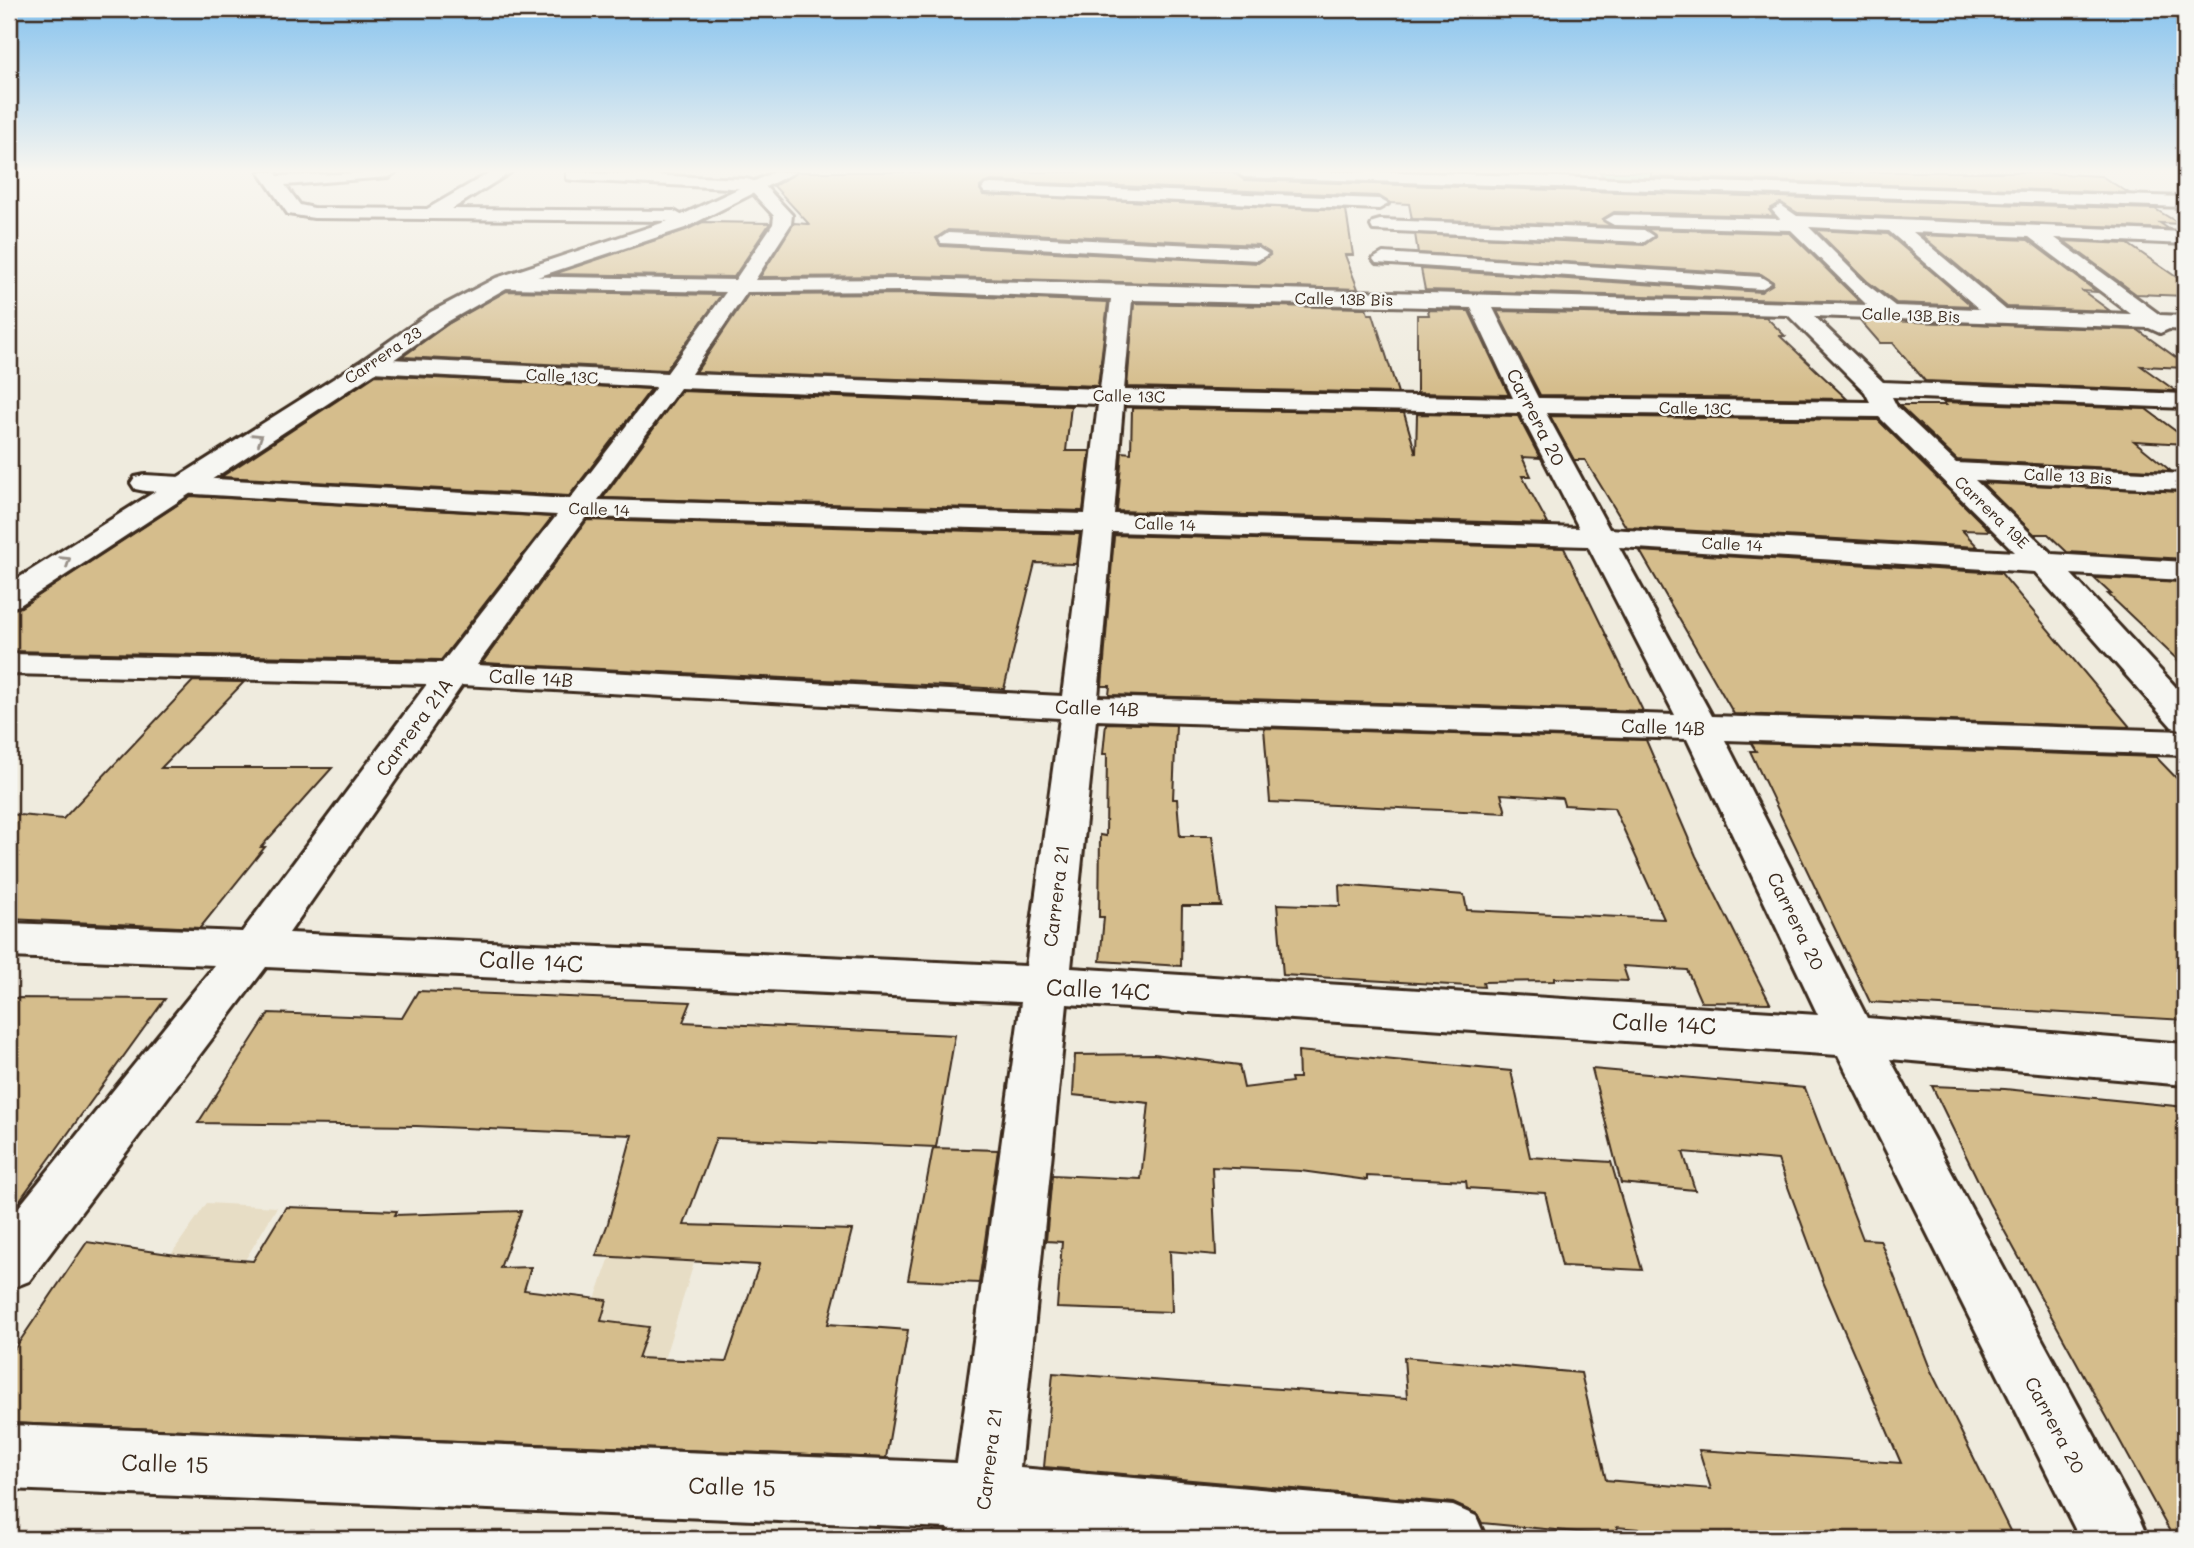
<svg xmlns="http://www.w3.org/2000/svg" width="2194" height="1548" font-family="Mali,sans-serif">
<style>
.built{fill:#e7ddc5}
.green{fill:#a0e5b1;stroke:#6e8868;stroke-width:2}
.building{fill:#d5bd8c;stroke:#3b2a1e;stroke-width:2;fill-rule:evenodd}
.lines{fill:none;stroke-linecap:round;stroke-linejoin:round}
.minor-casing{stroke:#3b2a1e;stroke-width:6}
.major-casing{stroke:#3b2a1e;stroke-width:6}
.minor{fill:#f6f6f2;fill-rule:evenodd}
.major{fill:#f6f6f2;fill-rule:evenodd}
.oneway{stroke:#989088}
.labels{text-anchor:middle;stroke-width:5;stroke-linejoin:round;paint-order:stroke}
.far-street-label{font-size:16px;fill:#3b2a1e;stroke:#f6f6f2}
.street-label{font-size:19px;fill:#3b2a1e;stroke:#f6f6f2}
.near-street-label{font-size:23px;fill:#3b2a1e;stroke:#f6f6f2}
</style>
<rect width="100%" height="100%" fill="#efebde"/>
<filter id="ink" filterUnits="userSpaceOnUse"><feTurbulence type="fractalNoise" baseFrequency=".0143" numOctaves="2"/><feDisplacementMap in="SourceGraphic" scale="14" xChannelSelector="R" yChannelSelector="G"/><feConvolveMatrix kernelMatrix="1 2 1 2 8 2 1 2 1" color-interpolation-filters="sRGB"/></filter>
<g filter="url(#ink)">
<path class="built" d="M207,1203L277,1207L144,1428L52,1425Z
M620,1229L703,1234L631,1466L538,1459Z"/>
<path class="green" d="M1600,172H1741L1753,185L1605,179Z"/>
<path class="building" d="M797,172H1234L1244,180L2155,209L2180,224L2160,223L2169,229L1798,213L1780,203L1769,210L1774,216L1614,212L1603,219L1611,226L1412,219L1409,204L1390,203L1379,196L991,181L980,187L983,195L1346,210L1353,255H1345L1358,289L913,276L760,277L794,223L809,224L774,186ZM948,230L1258,245L1270,255L1258,263L941,246L936,238Z
M1651,172H2024L2101,176L2129,193L1651,177Z
M703,222L770,223L734,277L554,274L686,230Z
M1647,229L1790,233L1860,302L1425,290L1421,269L1761,292L1773,282L1761,274L1418,253L1415,234L1644,245L1655,237Z
M1816,230L1888,234L1972,306L1896,303L1867,281Z
M1921,235L2028,240L2097,292L2083,291L2110,311L2007,307Z
M2064,241L2128,244L2185,283V296L2136,294Z
M507,291L721,295L666,370L402,357L448,324Z
M913,294L1108,302L1098,386L696,372L748,295Z
M1134,303L1366,308L1368,314H1373L1398,393L1127,387Z
M1428,310L1469,311L1509,395L1417,393V315H1429Z
M1497,311L1766,317L1785,336H1780L1847,399L1540,395Z
M1860,320L2138,330L2185,364V368L2141,366L2176,391L1925,381L1893,343H1880Z
M376,375L651,389L569,496L221,477Z
M681,391L1071,406L1066,451H1090L1083,511L603,498Z
M1943,402L2146,409L2185,438V444L2134,441L2171,471L1957,460L1899,405H1946Z
M1132,408L1404,413L1416,454L1417,414L1518,416L1540,458L1522,457L1531,476H1522L1548,524L1117,511L1122,452L1131,453Z
M1550,416L1878,420L1990,531L1962,530L1978,547L1626,527L1585,460H1574Z
M1982,483L2185,492V559L2067,552L2048,534H2034Z
M191,496L552,517L441,660L9,651V610L21,607Z
M587,520L1080,534L1076,564L1035,563L1004,689L482,663Z
M1114,535L1564,548L1643,711L1109,695L1110,686H1102Z
M1640,551L2001,573L2130,727L1734,714Z
M2094,578L2185,582V667L2108,594H2111Z
M193,681L244,682L161,768H332L261,847H265L200,928L9,919V814L63,819Z
M1106,723L1176,725L1173,799H1177L1180,836H1212L1221,906H1182L1181,966L1100,961L1104,917H1099L1100,835L1106,836L1107,754H1103Z
M1264,728L1646,740L1696,856L1770,1003L1701,1002L1687,970L1623,966L1628,981L1554,978V981L1483,982L1484,987L1283,975L1277,904L1340,906L1339,885L1464,895L1467,910L1664,919L1614,808L1564,805L1562,798L1501,794L1506,813L1270,802Z
M1751,743L2156,757L2185,787V1020L1870,1002L1750,751H1756Z
M418,991L691,1002L683,1022L955,1035L936,1147L716,1138L684,1225L852,1230L828,1324L908,1330L886,1458L9,1423V1357L87,1242L176,1255L253,1261L286,1207L397,1211L395,1215L521,1211L500,1268L531,1267L524,1290L607,1300L601,1321L649,1327L638,1358L726,1362L759,1265L596,1256L608,1223L632,1135L416,1126L198,1123L269,1013L402,1018Z
M9,998L165,999L9,1215Z
M1298,1051L1511,1071L1530,1157L1611,1162L1642,1270L1562,1266L1545,1193L1467,1188L1466,1181L1367,1176V1180L1301,1171L1212,1167L1216,1255L1170,1251L1172,1312L1057,1308L1062,1242L1046,1241L1052,1175L1141,1179L1149,1103L1073,1095L1075,1055L1154,1054L1239,1065L1244,1088L1292,1082L1291,1078H1299Z
M1592,1069L1805,1088L1863,1239L1880,1240L1931,1371L2012,1535L1906,1532L1909,1539H1755L1617,1527L1619,1536L1482,1523L1477,1514L1453,1503L1044,1467L1053,1373L1407,1398L1404,1357L1581,1373L1606,1480L1711,1489L1699,1450L1901,1463L1824,1284L1778,1160L1683,1152L1695,1190L1621,1183Z
M1932,1086L2005,1089L2185,1107V1539H2174L1989,1203Z
M933,1148L998,1150L979,1283L908,1280Z"/>
<g class="lines">
<g class="minor-casing">
<path id="minor" d="M259,172H275L278,176L396,172L388,177L285,185L300,205L314,208L427,209L491,172H511L452,209L674,211L683,216L674,221L314,218L288,214Z
M567,172L747,179L763,184L792,215L791,224L755,280L913,279L1867,305L1791,230L1614,225L1605,220L1614,215L1780,219L1772,210L1781,205L1797,216L2185,232V244L2055,238L2160,315L2185,316V330L2169,329L2160,333L2149,328L1814,316L1883,382L2185,394V408L1892,397L1897,407L1956,463L2185,474V490L1975,480L2052,554L2185,562V580L2071,574L2185,697V730L2172,727L2035,572L1619,547L1712,716L2185,731V755L1725,740L1867,1018L2185,1044V1085L1890,1059L2138,1516L2148,1539H2080L1838,1055L1067,1004L1020,1468L1453,1506L1476,1516L1486,1539H1092L1014,1532L1013,1539H947L948,1528L9,1489V1425L957,1463L1021,1002L266,967L29,1281L9,1289V1219L215,965L9,957V923L242,932L427,684L9,674V654L442,663L557,515L145,491L135,489L131,483L135,477L145,475L570,499L656,387L371,372L363,370L359,365L363,360L371,358L667,373L726,292L503,288L493,282L503,276L735,280L773,224L774,216L749,189L573,180L567,179ZM1809,227L1889,231L1979,309L1895,306L1865,283ZM1913,232L2029,237L2131,314L2006,310ZM913,291L1111,299L1100,389L691,374L747,292ZM1132,300L1471,308L1513,398L1124,390ZM1493,308L1788,315L1865,392L1870,402L1538,398ZM680,388L1098,404L1085,514L598,500ZM1123,405L1520,413L1579,528L1114,514ZM1546,413L1879,417L2015,552L1609,529ZM586,517L1083,531L1062,696L477,665ZM1112,532L1588,546L1675,715L1098,697ZM462,685L1060,718L1026,966L289,933ZM1096,720L1687,739L1818,1015L1071,968Z
M1236,172H1396L2185,197V207L1244,177Z
M991,184L1379,199L1388,204L1379,209L985,193L982,189L985,185Z
M1380,220L1644,230L1653,236L1644,242L1373,230L1371,226L1373,222Z
M948,233L1258,248L1268,254L1258,260L941,243L939,239Z
M1383,253L1761,277L1771,283L1761,289L1376,263L1373,259Z"/>
</g>
<g class="major-casing">
<path id="major" d="M774,172H795L685,228L510,286L447,322L379,370L20,605L9,608V584L363,360L431,312L496,278L671,220Z"/>
</g>
<use href="#minor" class="minor"/>
<use href="#major" class="major"/>
</g>
<defs><path id="oneway-chevron" d="M-2-3.5L2.5 0L-2 3.5" fill="none" stroke-width="1.6" stroke-linecap="round" stroke-linejoin="round" transform="scale(1.75)"/></defs>
<g class="oneway">
<use href="#oneway-chevron" transform="translate(258 438) rotate(-33)"/>
<use href="#oneway-chevron" transform="translate(66 561) rotate(-33)"/>
</g>
</g>
<linearGradient id="sky" x2="0" y2="1"><stop stop-color="#87c3ee"/><stop offset="0.44" stop-color="#f8f6f0"/><stop offset="1" stop-color="#f8f6f0" stop-opacity="0"/></linearGradient>
<rect width="2194" height="389" fill="url(#sky)"/>
<g class="labels">
<g class="far-street-label">
<text transform="translate(1344 299) rotate(1)" y="6">Calle 13B Bis</text>
<text transform="translate(1911 315) rotate(2)" y="6">Calle 13B Bis</text>
<text transform="translate(383 355) rotate(-34)" y="6">Carrera 23</text>
<text transform="translate(562 376) rotate(3)" y="6">Calle 13C</text>
<text transform="translate(1129 396) rotate(1)" y="6">Calle 13C</text>
<text transform="translate(1695 408) rotate(1)" y="6">Calle 13C</text>
<text transform="translate(2068 476) rotate(3)" y="6">Calle 13 Bis</text>
<text transform="translate(599 509) rotate(2)" y="6">Calle 14</text>
<text transform="translate(1992 512) rotate(44)" y="6">Carrera 19E</text>
<text transform="translate(1165 524) rotate(2)" y="6">Calle 14</text>
<text transform="translate(1732 544) rotate(3)" y="6">Calle 14</text>
</g>
<g class="street-label">
<text transform="translate(1536 417) rotate(63)" y="7">Carrera 20</text>
<text transform="translate(531 678) rotate(3)" y="7">Calle 14B</text>
<text transform="translate(1097 708) rotate(2)" y="7">Calle 14B</text>
<text transform="translate(414 727) rotate(-54)" y="7">Carrera 21A</text>
<text transform="translate(1663 727) rotate(2)" y="7">Calle 14B</text>
<text transform="translate(1056 896) rotate(-83)" y="7">Carrera 21</text>
<text transform="translate(1796 921) rotate(64)" y="7">Carrera 20</text>
<text transform="translate(2055 1425) rotate(62)" y="7">Carrera 20</text>
<text transform="translate(989 1459) rotate(-83)" y="7">Carrera 21</text>
</g>
<g class="near-street-label">
<text transform="translate(531 962) rotate(3)" y="8">Calle 14C</text>
<text transform="translate(1098 990) rotate(3)" y="8">Calle 14C</text>
<text transform="translate(1664 1024) rotate(3)" y="8">Calle 14C</text>
<text transform="translate(165 1464) rotate(2)" y="8">Calle 15</text>
<text transform="translate(732 1487) rotate(2)" y="8">Calle 15</text>
</g>
</g>
<rect width="2194" height="1548" fill="none" stroke="#f6f6f2" stroke-width="35"/>
<rect x="18" y="18" width="2159" height="1513" fill="none" stroke="#3b2a1e" stroke-width="2.5" filter="url(#ink)"/>
</svg>
